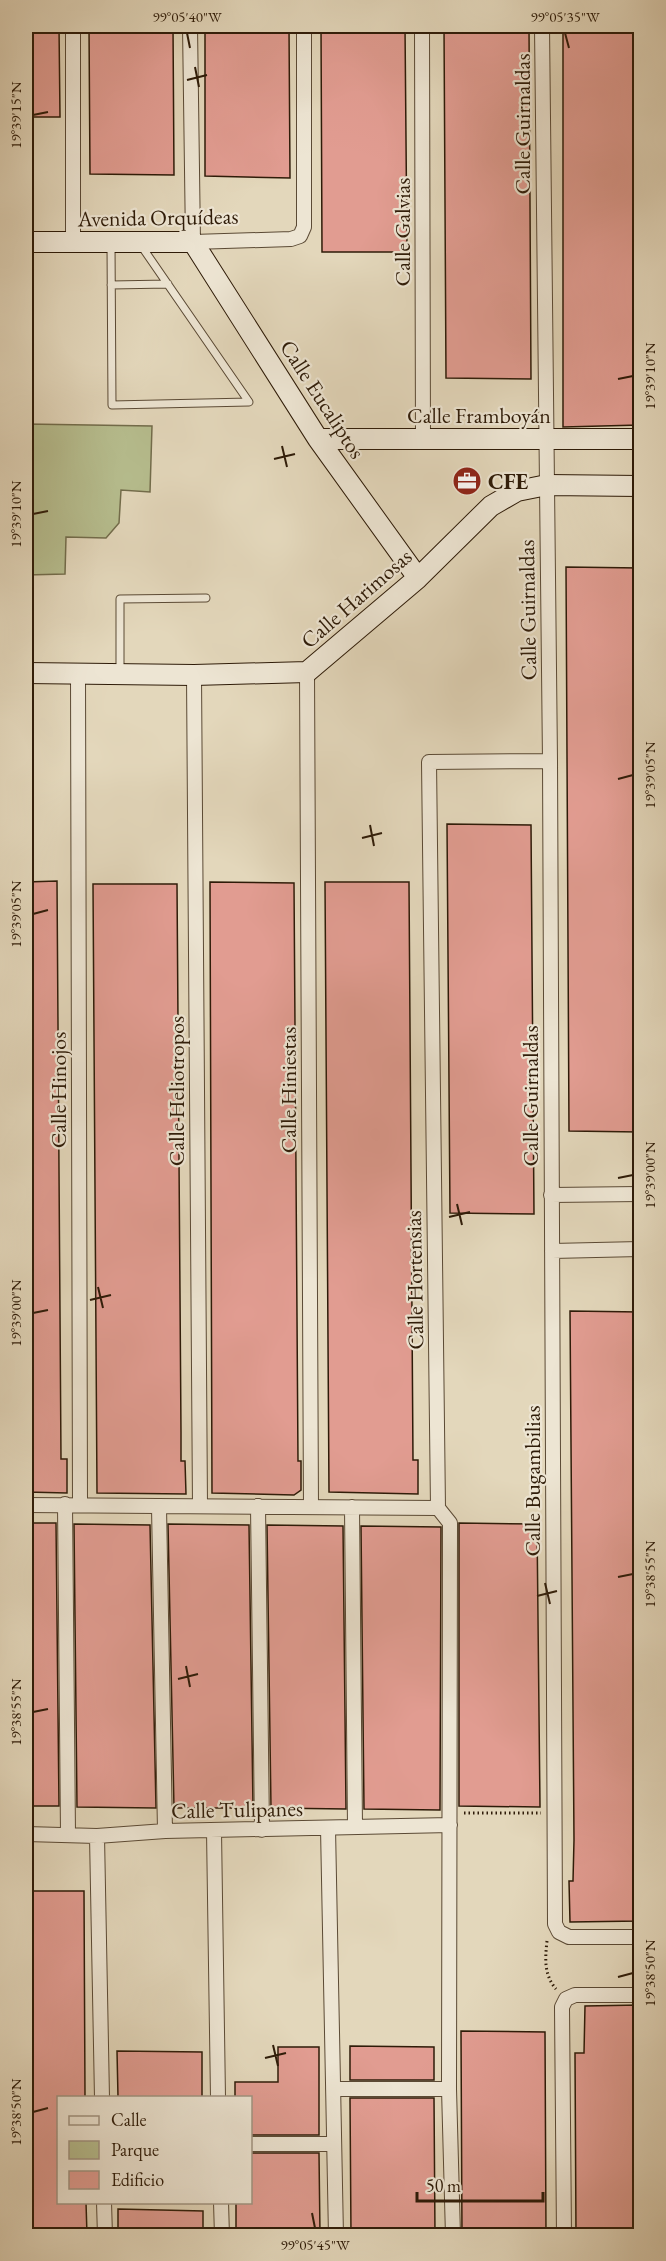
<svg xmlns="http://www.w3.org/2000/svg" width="666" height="2261" font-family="'EB Garamond',serif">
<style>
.green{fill:#b6bd8e;stroke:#726c4b;stroke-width:1.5}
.building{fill:#e19c91;stroke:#2e1b08;stroke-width:1.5}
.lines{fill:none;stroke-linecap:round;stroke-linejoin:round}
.lane-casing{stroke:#5b4a35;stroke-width:9}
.street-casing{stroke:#5b4a35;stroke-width:16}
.secondary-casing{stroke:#2e1b08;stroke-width:22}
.path{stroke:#2e1b08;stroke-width:3;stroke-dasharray:1.5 3;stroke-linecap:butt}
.lane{stroke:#ede5d3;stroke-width:7}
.street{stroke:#ede5d3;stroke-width:14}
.secondary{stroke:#ede5d3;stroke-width:20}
.ticks{fill:none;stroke:#2e1b08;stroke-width:2}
.labels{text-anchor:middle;stroke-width:4.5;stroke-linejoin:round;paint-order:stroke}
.street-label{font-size:22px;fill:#2e1b08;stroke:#ede5d3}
.poi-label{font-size:22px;font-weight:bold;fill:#2e1b08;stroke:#ede5d3;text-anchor:start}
.neatline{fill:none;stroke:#2e1b08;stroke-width:2}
.ticks-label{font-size:15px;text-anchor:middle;fill:#2e1b08}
</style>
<rect width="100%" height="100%" fill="#e3d7bb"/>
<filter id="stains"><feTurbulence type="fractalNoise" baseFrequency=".00333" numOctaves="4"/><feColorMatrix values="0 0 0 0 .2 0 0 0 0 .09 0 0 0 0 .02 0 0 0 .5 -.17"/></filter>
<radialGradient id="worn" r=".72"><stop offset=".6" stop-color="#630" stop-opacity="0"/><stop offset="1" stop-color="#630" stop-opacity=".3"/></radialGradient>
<path class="green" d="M26,424L152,426L150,492L121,490L119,523L106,538L66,537L65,574L26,575Z"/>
<path class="building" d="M27,26H59L60,117H26Z
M89,26H173L174,175L90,174Z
M205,26H289L290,178L205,176Z
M321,26H405L407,252H322Z
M444,26H529L531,379L446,378Z
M563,26H640V425L563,427Z
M566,567L640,568V1132L569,1131Z
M447,824L531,825L534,1214L450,1213Z
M57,881L61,1459H67V1493L26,1492V882Z
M210,882L294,883L298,1461H301V1490L294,1495L212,1493Z
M325,882H409L413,1460H418V1494L329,1492Z
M93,884H177L181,1432V1461H185L186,1494L97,1493Z
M570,1311L640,1312V1921L570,1922L569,1881H573L574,1840Z
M26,1523H56L59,1806H26Z
M459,1523L537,1524L540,1807L459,1806Z
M74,1524L150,1525L156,1808L77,1807Z
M168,1524L249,1525L253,1808H174Z
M267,1525L343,1526L346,1809L271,1808Z
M361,1526L441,1527L440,1810L364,1809Z
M26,1891H84L85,2097H58V2202H86L87,2235H26Z
M640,2005V2235H576L575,2053H584L585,2006Z
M461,2031L545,2032L546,2235H462Z
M350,2046L434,2047V2080H350Z
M278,2047H319V2135H250V2097H235V2082H278Z
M117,2051L202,2052V2097H118Z
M350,2098H434L435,2235H351Z
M250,2153H319L320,2235H236V2202H250Z
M118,2209L203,2211V2235H118Z"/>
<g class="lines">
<g class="lane-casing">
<path id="lane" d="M111,244L112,405L249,402L140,244
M111,285L168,284
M120,672V599L206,598"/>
</g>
<g class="street-casing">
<path id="street" d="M73,26V243
M190,26L193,242L291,239L300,236L304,227V26
M422,26L423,439
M542,26L550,761L555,1924L559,1932L569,1937H640
M307,672L311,1507
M78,674L80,1505
M194,675L200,1506
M551,1195L640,1194
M552,1251L640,1249
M65,1504L68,1834
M26,1505L438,1508
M258,1506L262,1830
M159,1507L165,1831
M352,1507L355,1827
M438,1508L429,762L550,761
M438,1508L450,1523L449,2089L453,2236
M328,1828L336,2236
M214,1831L218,2098
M26,1834L97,1836L165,1831L450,1825
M97,1836L102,2098
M333,2089H449
M250,2144H334
M104,2202L105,2236
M221,2202L222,2236
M564,2236L562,2007L566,1999L575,1995H640"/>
</g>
<g class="secondary-casing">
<path id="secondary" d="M26,242H193L318,439L418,578
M318,439H640
M26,673L194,675L307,672L418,578L491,506L517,491L547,485L640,486"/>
</g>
<path class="path" d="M464,1813H541
M547,1941C545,1959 544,1975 556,1989"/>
<use href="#lane" class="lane"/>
<use href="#street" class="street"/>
<use href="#secondary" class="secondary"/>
</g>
<path class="ticks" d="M187,33L190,48M565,33L569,48M195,67L199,87M187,80L207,75M33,115L48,112M618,379L633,376M282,446L287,467M274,459L295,454M33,514L48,511M618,779L633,775M370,825L374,846M362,838L382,833M33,914L48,910M618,1178L633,1175M457,1204L462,1225M449,1217L470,1212M98,1287L103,1308M90,1300L111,1295M33,1313L48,1310M618,1577L633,1574M545,1583L550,1604M537,1596L557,1591M186,1666L190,1687M178,1679L198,1674M33,1712L48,1709M618,1977L633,1973M273,2045L278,2066M265,2058L286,2053M33,2112L48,2108M312,2213L315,2228"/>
<defs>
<g id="office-disc" transform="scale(1.5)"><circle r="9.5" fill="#8f2418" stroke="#ede5d3"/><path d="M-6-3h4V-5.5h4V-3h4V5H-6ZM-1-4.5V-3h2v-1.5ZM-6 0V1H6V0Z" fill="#fff"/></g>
</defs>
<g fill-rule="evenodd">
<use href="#office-disc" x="467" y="481"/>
</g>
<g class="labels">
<g class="street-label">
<text transform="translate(522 124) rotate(-90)" y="8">Calle Guirnaldas</text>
<text transform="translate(158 217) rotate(-1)" y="8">Avenida Orquídeas</text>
<text transform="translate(402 232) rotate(-90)" y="8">Calle Galvias</text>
<text transform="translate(323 399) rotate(57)" y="8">Calle Eucaliptos</text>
<text x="479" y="423">Calle Framboyán</text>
<text transform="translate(356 598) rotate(-41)" y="8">Calle Harimosas</text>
<text transform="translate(527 610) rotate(-91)" y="8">Calle Guirnaldas</text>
<text transform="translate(58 1090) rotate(-90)" y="8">Calle Hinojos</text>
<text transform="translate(288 1090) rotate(-90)" y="8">Calle Hiniestas</text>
<text transform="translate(176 1091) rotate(-90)" y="8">Calle Heliotropos</text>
<text transform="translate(530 1096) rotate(-90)" y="8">Calle Guirnaldas</text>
<text transform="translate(414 1280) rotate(-91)" y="8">Calle Hortensias</text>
<text transform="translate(532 1481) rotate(-90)" y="8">Calle Bugambilias</text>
<text transform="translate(237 1809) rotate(-1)" y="8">Calle Tulipanes</text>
</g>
<g class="poi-label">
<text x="488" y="489">CFE</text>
</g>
</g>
<rect width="666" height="2261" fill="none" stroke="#e3d7bb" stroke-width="66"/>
<rect x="57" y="2096" width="195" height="108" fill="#ede5d3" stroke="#a19482" stroke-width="1.5"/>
<rect x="69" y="2116" width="30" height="9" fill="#ede5d3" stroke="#a19482" stroke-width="1.5"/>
<text x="111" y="2126" font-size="18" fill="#2e1b08">Calle</text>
<rect x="69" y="2141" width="30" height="18" fill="#b6bd8e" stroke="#a19482" stroke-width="1.5"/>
<text x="111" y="2156" font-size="18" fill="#2e1b08">Parque</text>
<rect x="69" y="2171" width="30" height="18" fill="#e19c91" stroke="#a19482" stroke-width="1.5"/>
<text x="111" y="2186" font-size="18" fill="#2e1b08">Edificio</text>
<path d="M417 2192v9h126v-9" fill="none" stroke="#2e1b08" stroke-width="3"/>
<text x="426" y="2192" font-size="18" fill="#2e1b08" stroke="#ede5d3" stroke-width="4.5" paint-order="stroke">50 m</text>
<rect x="33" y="33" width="600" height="2195" class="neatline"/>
<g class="ticks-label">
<text x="187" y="22">99°05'40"W</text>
<text x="565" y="22">99°05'35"W</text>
<text transform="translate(16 115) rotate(-90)" y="5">19°39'15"N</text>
<text transform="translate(650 376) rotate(-90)" y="5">19°39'10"N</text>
<text transform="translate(16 514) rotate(-90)" y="5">19°39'10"N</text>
<text transform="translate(650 775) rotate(-90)" y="5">19°39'05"N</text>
<text transform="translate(16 914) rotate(-90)" y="5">19°39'05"N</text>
<text transform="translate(650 1175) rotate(-90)" y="5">19°39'00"N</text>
<text transform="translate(16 1313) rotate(-90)" y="5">19°39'00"N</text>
<text transform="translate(650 1574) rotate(-90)" y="5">19°38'55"N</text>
<text transform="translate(16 1712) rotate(-90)" y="5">19°38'55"N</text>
<text transform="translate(650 1973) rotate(-90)" y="5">19°38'50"N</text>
<text transform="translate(16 2112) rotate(-90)" y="5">19°38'50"N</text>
<text x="315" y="2250">99°05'45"W</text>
</g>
<rect width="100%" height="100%" filter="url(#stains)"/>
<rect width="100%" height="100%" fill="url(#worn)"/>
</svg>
